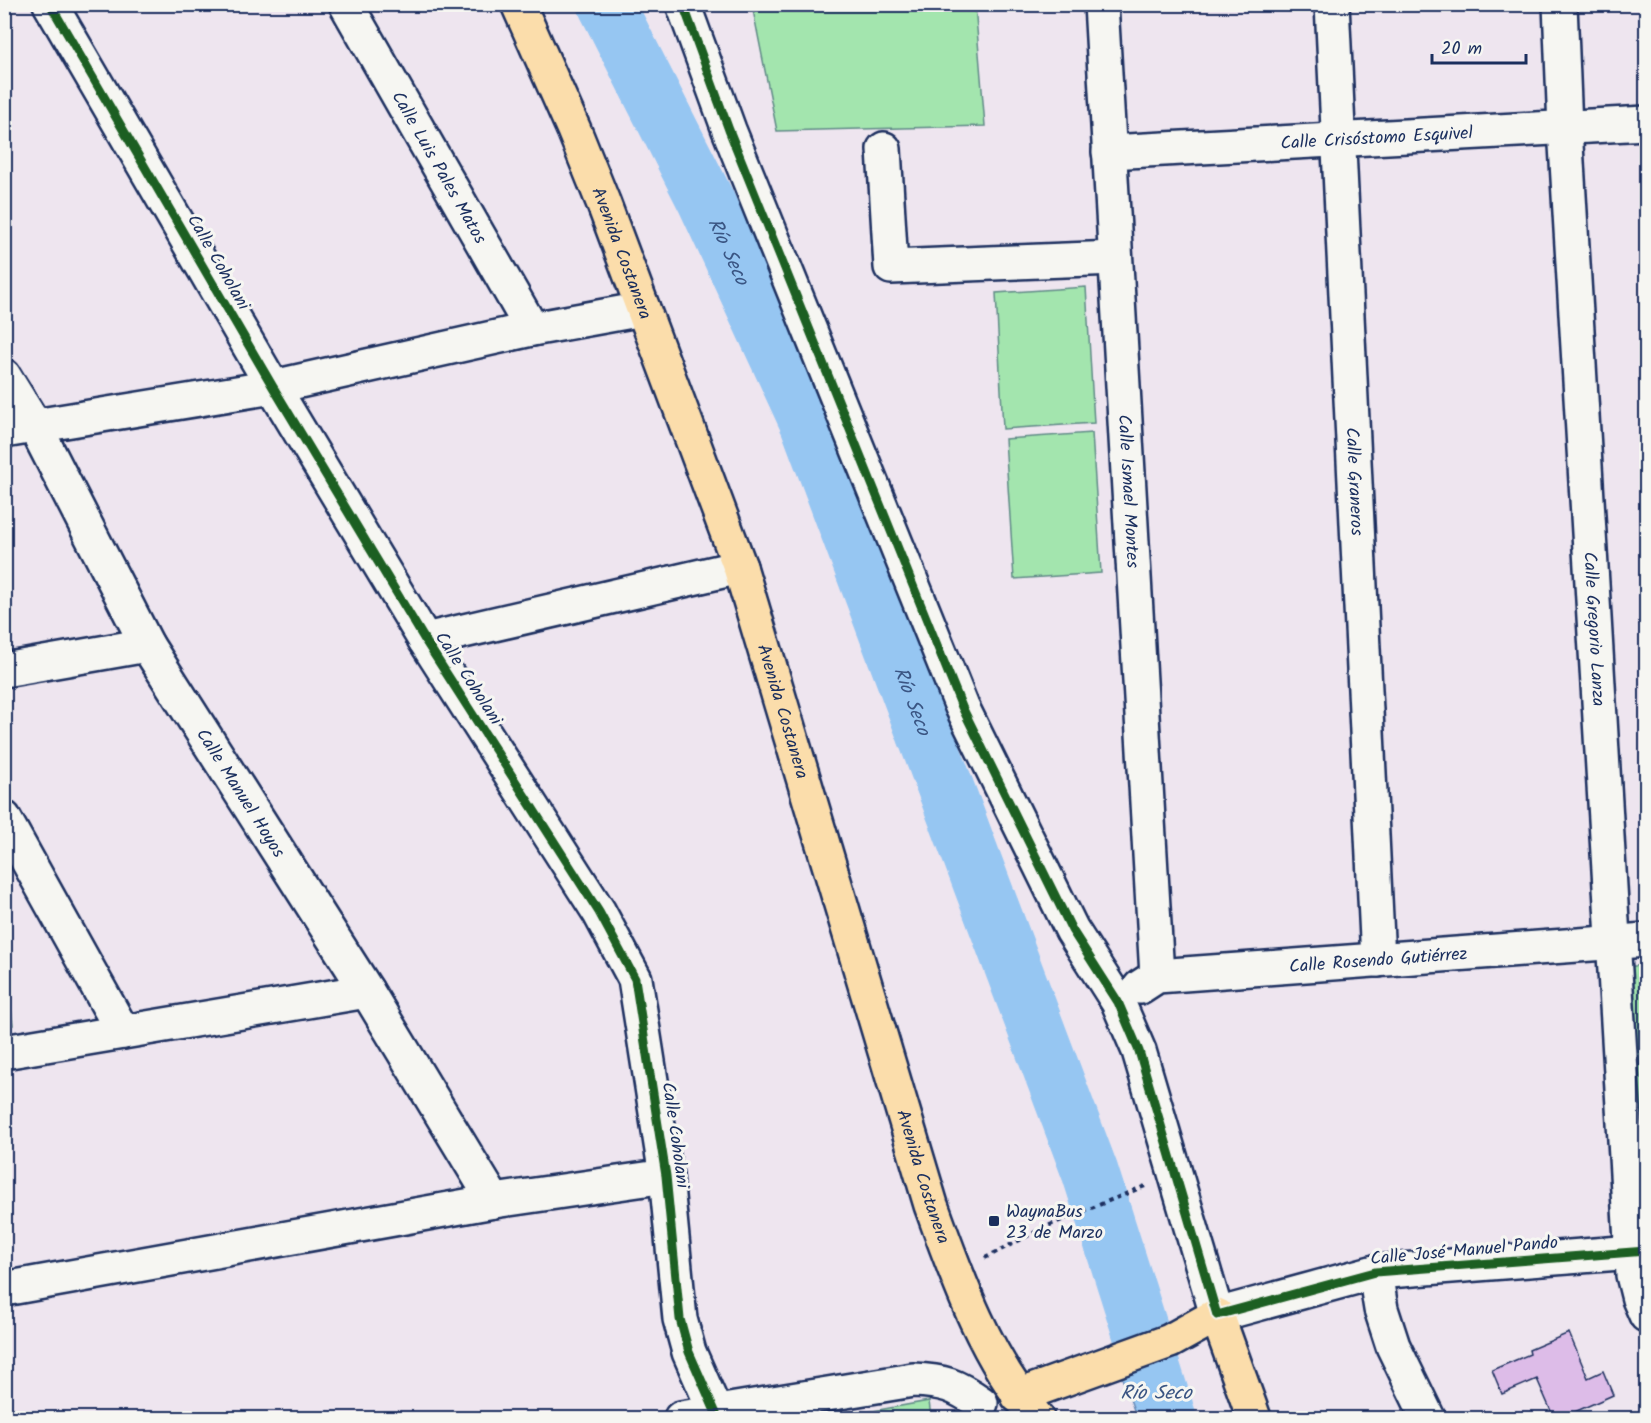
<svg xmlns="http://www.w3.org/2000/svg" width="1651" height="1423" font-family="Kalam,sans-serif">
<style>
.green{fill:#a3e5ae;stroke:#5f8a86;stroke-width:1.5}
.water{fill:#96c6f2;stroke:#658ab7;stroke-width:1.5}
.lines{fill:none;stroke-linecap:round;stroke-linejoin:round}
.shore{stroke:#4c6b99;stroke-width:1.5}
.river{stroke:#96c6f2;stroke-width:57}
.building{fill:#ddbce8;stroke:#1b2f5e;stroke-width:1.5}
.minor-casing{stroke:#1b2f5e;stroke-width:38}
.tertiary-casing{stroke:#1b2f5e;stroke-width:38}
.primary-casing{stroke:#1b2f5e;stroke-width:38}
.path{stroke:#1b2f5e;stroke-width:4;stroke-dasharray:4.5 4.5;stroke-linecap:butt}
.minor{stroke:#f6f6f2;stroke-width:33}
.tertiary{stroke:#f6f6f2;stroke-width:33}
.primary{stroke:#fbddab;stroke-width:33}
.cycleway-casing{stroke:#f6f6f2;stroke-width:13}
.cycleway{stroke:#1b5e20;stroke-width:9}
.poi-dot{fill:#1b2f5e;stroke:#f6f6f2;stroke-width:2}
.labels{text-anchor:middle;stroke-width:6;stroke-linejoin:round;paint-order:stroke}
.street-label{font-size:18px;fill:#1b2f5e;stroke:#f6f6f2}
.poi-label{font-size:18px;fill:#1b2f5e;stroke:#f6f6f2;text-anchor:start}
.water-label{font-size:20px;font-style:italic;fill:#3a5583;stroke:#f6f6f2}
</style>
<rect width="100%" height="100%" fill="#eee5ef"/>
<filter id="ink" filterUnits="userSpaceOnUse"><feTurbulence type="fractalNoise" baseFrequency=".0167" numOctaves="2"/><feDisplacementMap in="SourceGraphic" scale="12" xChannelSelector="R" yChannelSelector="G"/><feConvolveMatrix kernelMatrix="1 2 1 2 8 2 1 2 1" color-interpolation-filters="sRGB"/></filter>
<g filter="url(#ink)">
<path class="green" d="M752,5H975L985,126L777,131Z
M1086,287L1094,423L1003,429L996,293Z
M1092,433L1101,573L1014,579L1005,439Z
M5,958L13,1025L5,1026H4Z
M1646,965V1226L1624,967Z
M929,1401L931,1418H834Z"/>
<path class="water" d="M1171,1358L1193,1418H1137L1122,1378Z"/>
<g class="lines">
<path class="shore" d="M1142,1418L1131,1382L1165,1367L1168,1369L1187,1418
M1150,1418L1140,1387L1161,1377L1164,1379L1179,1418
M1159,1418L1152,1392L1156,1389L1159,1390L1169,1418"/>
<path class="river" id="s1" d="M606,4L705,199L808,422L1090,1172L1168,1418"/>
</g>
<path class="building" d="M1569,1333L1588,1378L1603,1371L1613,1395L1561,1418H1554L1537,1379L1502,1394L1492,1370L1530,1354L1529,1350Z"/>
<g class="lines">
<g class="minor-casing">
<g id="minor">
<path d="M50,4L273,387L425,640L599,912L635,979L666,1176L680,1319L689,1352L718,1418"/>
<path id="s2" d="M346,4L532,329"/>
<path d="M683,4L729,130L962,707L1072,930L1118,1002L1139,1051L1217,1315"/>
<path id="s3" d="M1101,4L1157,976"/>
<path id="s4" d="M1332,4L1378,960"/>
<path id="s5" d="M1560,4L1565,128L1633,1275L1639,1299L1646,1315"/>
<path d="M884,149L891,267L1115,258"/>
<path id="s6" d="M1109,152L1646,123"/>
<path id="s7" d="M4,376L35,426L147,645L367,991L494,1201"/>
<path d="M4,431L273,387L532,329L643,309"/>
<path d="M425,640L740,567"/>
<path d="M4,670L147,645"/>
<path d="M4,818L123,1032"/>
<path id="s8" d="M1140,987L1157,976L1646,940"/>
<path d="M4,1052L367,991"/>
<path d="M1375,1272L1381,1309L1393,1346L1428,1418"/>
<path d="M4,1289L494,1201L666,1176"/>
</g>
</g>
<g class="tertiary-casing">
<path id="tertiary" d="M1217,1315L1375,1272L1646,1251
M681,1418L913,1380C944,1381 955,1385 981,1403"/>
</g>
<g class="primary-casing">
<g id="primary">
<path id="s9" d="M518,4L574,130L603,202L740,567L931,1205C958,1280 985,1357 1037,1418"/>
<path d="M1018,1396L1170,1341L1217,1315L1254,1418"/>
</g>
</g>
<path class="path" d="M985,1258L1045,1227L1145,1186"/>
<use href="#minor" class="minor"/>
<use href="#tertiary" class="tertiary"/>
<use href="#primary" class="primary"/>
<g class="cycleway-casing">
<path id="cycleway" d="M50,4L273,387L425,640L599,912L635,979L666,1176L680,1319L689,1352L718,1418
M683,4L729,130L962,707L1072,930L1118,1002L1139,1051L1217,1315L1375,1272L1646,1251"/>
</g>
<use href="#cycleway" class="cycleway"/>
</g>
</g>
<rect class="poi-dot" x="988" y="1215" width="12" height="12" rx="3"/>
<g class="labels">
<g class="street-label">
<text dy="6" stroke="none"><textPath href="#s6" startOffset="268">Calle Crisóstomo Esquivel</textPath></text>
<text dy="6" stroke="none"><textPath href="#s2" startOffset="188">Calle Luis Pales Matos</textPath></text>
<text dy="6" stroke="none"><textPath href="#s9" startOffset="270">Avenida Costanera</textPath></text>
<text transform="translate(219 262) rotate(60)" y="6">Calle Coholani</text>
<text dy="6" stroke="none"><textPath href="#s4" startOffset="478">Calle Graneros</textPath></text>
<text dy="6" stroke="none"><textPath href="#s3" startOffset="488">Calle Ismael Montes</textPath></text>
<text dy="6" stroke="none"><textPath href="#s5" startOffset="626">Calle Gregorio Lanza</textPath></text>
<text transform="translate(469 678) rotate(57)" y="6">Calle Coholani</text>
<text dy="6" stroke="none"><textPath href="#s9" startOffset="756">Avenida Costanera</textPath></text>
<text dy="6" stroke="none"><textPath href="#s7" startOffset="480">Calle Manuel Hoyos</textPath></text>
<text dy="6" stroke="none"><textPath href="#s8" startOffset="242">Calle Rosendo Gutiérrez</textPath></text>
<text transform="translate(676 1135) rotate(82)" y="6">Calle Coholani</text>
<text dy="6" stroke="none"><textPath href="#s9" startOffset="1242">Avenida Costanera</textPath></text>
<text transform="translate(1464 1250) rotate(-5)" y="6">Calle José Manuel Pando</text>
</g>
<g class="poi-label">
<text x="1006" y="1217">WaynaBus<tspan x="1006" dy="21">23 de Marzo</tspan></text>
</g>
<g class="water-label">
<text dy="7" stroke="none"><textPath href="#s1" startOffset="276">Río Seco</textPath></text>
<text dy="7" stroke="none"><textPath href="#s1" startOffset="762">Río Seco</textPath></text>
<text x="1156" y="1399">Río Seco</text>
</g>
</g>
<rect width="1651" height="1423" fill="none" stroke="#f6f6f2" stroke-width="24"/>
<rect x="12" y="12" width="1627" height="1399" fill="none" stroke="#1b2f5e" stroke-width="2" filter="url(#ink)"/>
<path d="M1432 54v9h94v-9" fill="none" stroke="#1b2f5e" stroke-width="3"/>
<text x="1441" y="54" font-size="18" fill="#1b2f5e" stroke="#f6f6f2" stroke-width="4.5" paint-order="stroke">20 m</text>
</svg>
